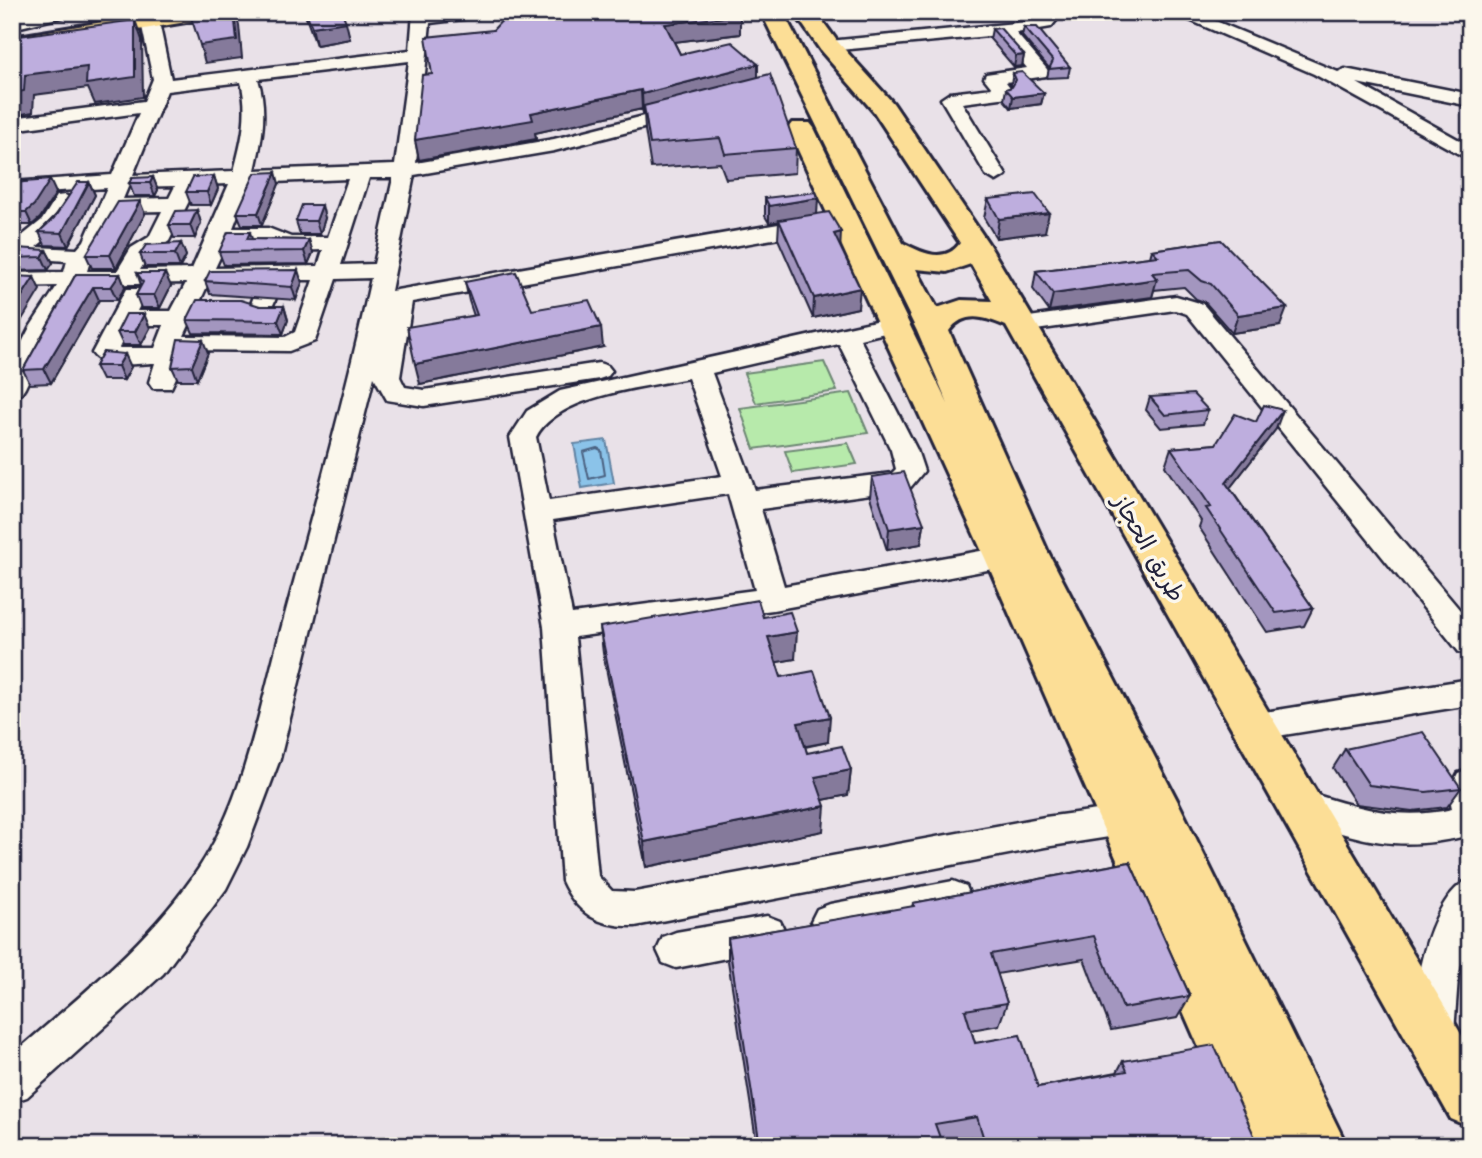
<svg xmlns="http://www.w3.org/2000/svg" width="1482" height="1158" font-family="'Architects Daughter','Playpen Sans Arabic',sans-serif">
<style>
.green{fill:#b7eaab;stroke:#6c8673;stroke-width:2}
.water{fill:#8bc3e9;stroke:#6183a3;stroke-width:2}
.lines{fill:none;stroke-linecap:round;stroke-linejoin:round}
.shore{stroke:#4c6281;stroke-width:2}
.minor-casing{stroke:#22223b;stroke-width:5}
.major-casing{stroke:#22223b;stroke-width:6}
.minor{fill:#fbf7ec;fill-rule:evenodd}
.major{fill:#fcde96;fill-rule:evenodd}
.wall{fill:#a396bf;stroke:#22223b;stroke-width:2}
.shaded-wall{fill:#857a9b;stroke:#22223b;stroke-width:2}
.building{fill:#beaede;stroke:#22223b;stroke-width:2}
.labels{text-anchor:middle;stroke-width:7;stroke-linejoin:round;paint-order:stroke}
.street-label{font-size:24px;fill:#22223b;stroke:#fbf7ec}
</style>
<rect width="100%" height="100%" fill="#e9e1e8"/>
<filter id="ink" filterUnits="userSpaceOnUse"><feTurbulence type="fractalNoise" baseFrequency=".0143" numOctaves="2"/><feDisplacementMap in="SourceGraphic" scale="14" xChannelSelector="R" yChannelSelector="G"/><feConvolveMatrix kernelMatrix="1 2 1 2 8 2 1 2 1" color-interpolation-filters="sRGB"/></filter>
<g filter="url(#ink)">
<path class="green" d="M824,362L837,391L756,403L744,373Z
M851,393L868,433L754,449L740,408Z
M848,443L857,464L793,473L785,451Z"/>
<path class="water" d="M606,440L614,483L582,488L574,444Z"/>
<g class="lines">
<path class="shore" d="M597,448L601,450L605,475L589,479L583,452Z"/>
<g class="minor-casing">
<path id="minor" d="M38,12H68L66,16L12,29V19Z
M413,12H487L479,17L430,23L416,163L554,139L683,106L693,112L690,116L554,151L414,175L391,291L819,217L830,224L819,231L412,302L400,377L405,387L424,390L599,363L608,366L612,371L608,376L599,379L424,406L387,400L374,377L280,759L247,847L226,889L163,974L27,1097L12,1102V1055C80,996 149,943 199,868C244,799 259,711 280,633C312,515 345,398 371,278L336,279L315,341L289,351L179,350V371L171,388H153L149,382L155,363C137,363 103,370 92,353L126,289H142L146,294L137,311H171L186,283L81,285L54,327L25,388L21,394L12,396V362L30,327L57,286L12,287V273L64,272L67,261L23,258L12,263V244L42,220L57,196L65,195L76,201L58,229L36,247L77,249L84,241L107,188L12,194V182L112,175L139,113L12,130V118L144,101L153,79L141,22L144,18H156L159,22L171,79L410,50ZM409,61L395,165L255,170C262,139 268,111 258,79ZM241,82C249,113 242,141 234,171L133,175L167,91ZM369,178H393L374,264L341,265ZM348,179L328,237H291L268,228H233L250,183ZM229,184L192,269L140,270L148,257L169,241L197,185ZM175,186L169,198L123,199L128,187ZM162,211L149,237L131,248L117,271H87L90,261L105,244L118,212ZM227,242H263L291,251L323,250L318,266L215,268ZM284,280H313L295,332L285,337L184,336L209,282L260,281L249,309L253,314H269ZM130,325H164L155,348H119Z
M1045,12H1063L1051,27L1016,33L1046,68L1049,72L1046,76L1006,82L1012,90L1008,97L962,103L1006,175L996,181L986,175L941,99L950,93L992,88L984,78L986,74L1027,68L999,35L829,51L820,46L829,41L1027,22L1039,19Z
M1171,12H1194L1338,72L1345,69L1470,94V106L1357,83L1470,146V160L1314,74Z
M1176,296L1203,304L1470,622V656L1459,652L1187,314L1175,310L1022,332L1014,330L1010,325L1014,320L1022,318Z
M893,317L901,319L905,324L901,329L860,339L917,450L924,471L910,488L900,490L761,509L784,586L1025,543L1035,546L1040,553L1035,560L1025,563L773,610L575,637L598,876L612,891L635,892L1045,817L1142,804L1154,808L1160,819L1154,830L1045,847L635,926C599,927 577,914 562,881L544,627L510,437L527,411L560,391ZM839,344L891,450L896,469L892,473L755,490L712,373ZM688,378L722,476L549,501L536,437C559,394 644,388 688,378ZM728,494L755,590L572,614L553,520Z
M1470,679V705L1252,740L1240,737L1235,727L1240,717L1252,714Z
M1470,769V835C1395,854 1357,839 1287,815L1282,804L1287,793L1299,789C1350,806 1398,822 1452,809L1449,791L1458,773Z
M1470,879V930L1458,977L1454,1033L1448,1047L1434,1053L1420,1047C1404,1009 1428,895 1470,879Z
M953,881L966,886L971,898L966,910L953,915L830,938L817,933L811,921L817,909L830,904Z
M767,916L780,921L786,933L780,945L767,950L676,968L663,963L657,950L663,937L676,932Z"/>
</g>
<g class="major-casing">
<path id="major" d="M163,12H215L204,19L12,51V37Z
M761,12H783L903,243C922,253 945,264 960,243L874,112L821,51L794,12H816L837,41L893,103L988,243L1470,1049V1127L1451,1119L1006,326C985,317 964,310 949,331L1048,552L1178,802L1347,1146H1242L985,558L788,128L792,123H810L814,128L948,404L917,331ZM971,264L992,301L961,300L937,308L916,269L947,272Z"/>
</g>
<use href="#minor" class="minor"/>
<use href="#major" class="major"/>
</g>
<path class="wall" d="M304,12H342L350,39L316,45Z
M499,12H525L528,23L570,19V15H740V34L674,42L680,54L758,64V77L796,148L795,173L726,179L720,163L651,168L645,130L644,113H643L642,109L535,133L536,139L419,160L415,140L432,74L493,30L503,20Z
M1024,27L1070,67L1068,77L1047,78L1049,68L1022,36Z
M992,29L1024,55L1022,66L1014,67L990,39Z
M1013,73L1044,93L1041,104L1011,108L1004,100L1006,89L1012,87L1011,84Z
M214,176L218,189L211,205H191L186,192Z
M153,177L158,190L155,196H134L129,183Z
M89,182L95,195L68,246L45,245L39,232Z
M12,183L56,193L40,218L32,225H17L12,231Z
M279,184L262,225H242L237,213Z
M765,198L817,214L840,247L858,308L813,318L778,239L779,222L769,223L765,216Z
M988,199L1045,232L996,238L984,218Z
M197,210L201,223L195,238H174L169,225Z
M145,214L116,268H92L86,255Z
M325,218L320,234H300L296,221Z
M250,232L252,239L309,240L313,253L308,264L224,265L219,252Z
M1221,240L1280,326L1232,333L1205,302L1196,299L1184,287L1154,290L1152,297L1049,311L1033,289L1036,271L1150,257L1152,250Z
M181,243L186,256L180,267H145L140,254Z
M12,250H46L53,263L48,270L12,271Z
M137,273L171,286L160,308H141L136,295L141,285Z
M76,274H120L125,287L117,300H99L51,383L30,384L23,370Z
M205,281L302,283L296,300L210,294Z
M465,282L532,310L603,347L420,384L474,316L469,301Z
M260,306H284L288,320L283,334L193,333L187,320Z
M150,328L141,345H123L117,332Z
M103,352L131,367L124,380H102L95,366Z
M208,353L197,380H178L172,367Z
M1150,397L1208,410L1203,424L1161,428L1146,410Z
M1276,429L1230,488L1313,608L1304,626L1267,632L1199,527L1201,521L1165,466L1171,448L1216,444Z
M872,477L924,524L921,544L887,550L870,497Z
M763,617L795,659L776,662L781,677L828,742L805,747L807,753L851,770L848,795L823,800V831L646,867L603,653L600,627Z
M1345,749L1461,788L1447,807L1412,811L1356,804L1333,768Z
M1130,862L1190,996L1177,1018L1111,1030L1084,959L997,974L1007,1003L999,1025L971,1030L975,1043L1038,1087L1117,1072L1123,1061L1257,1142L1253,1146H972L970,1137L941,1142L943,1146H757L728,961V938L912,907L913,903Z"/>
<path class="shaded-wall" d="M234,12H235L239,25L242,58L205,63L200,45Z
M740,15V34L666,43L665,24Z
M135,20L142,40L143,97L95,104L88,88L34,95L33,112L12,116V93L25,75Z
M346,22L350,39L316,45L312,27Z
M1024,55L1022,66L1014,67L1016,56Z
M758,64V83L644,106V113H643L642,94Z
M641,90L642,109L535,133L536,139L419,160L415,140L531,113Z
M1044,93L1041,104L1011,108L1013,97Z
M276,172L279,184L262,225L258,213Z
M214,176L218,189L211,205L207,192Z
M153,177L158,190L155,196L150,183Z
M50,180L56,193L40,218L32,225L26,212Z
M89,182L95,195L68,246L62,233Z
M818,198L817,215L769,223V206Z
M140,201L145,214L116,268L110,255Z
M322,205L325,218L320,234L316,221Z
M197,210L201,223L195,238L190,225Z
M1049,213L1045,232L996,238L999,219Z
M12,216L17,225L12,231Z
M841,232L840,252L834,234Z
M309,240L313,253L308,264L304,251Z
M181,243L186,256L180,267L175,254Z
M46,250L53,263L48,270L42,257Z
M298,270L302,283L296,300L292,287Z
M165,273L171,286L160,308L154,295Z
M120,274L125,287L117,300L111,287Z
M34,277L40,290L12,336V312Z
M1157,279L1152,297L1049,311L1053,294Z
M93,287L99,300L51,383L44,369Z
M860,288L858,308L813,318L814,298Z
M284,306L288,320L283,334L278,321Z
M1287,308L1280,326L1232,333L1238,315Z
M144,314L150,328L141,345L135,332Z
M601,327L603,347L420,384L415,364Z
M203,340L208,353L197,380L192,366Z
M125,354L131,367L124,380L118,366Z
M1283,410L1276,429L1219,502L1226,483Z
M924,524L921,544L887,550L889,529Z
M797,632L795,659L767,664L768,637Z
M830,717L828,742L796,748L798,723Z
M851,770L848,795L813,802L815,777Z
M825,806L823,831L646,867L644,842Z"/>
<path class="building" d="M199,12H234L237,40L200,45L190,14Z
M306,12H342L346,22L312,27Z
M506,12H525L528,23L572,19L570,15L592,12H738L740,15L665,24L680,54L732,42L758,64L642,94L641,90L531,113L533,120L415,140L422,75L432,74L426,37L493,30L507,15Z
M135,20V77L86,84L87,67L25,75L24,91L12,93V37Z
M1024,27H1037L1070,67L1049,69L1053,61Z
M1000,28L1024,55L1016,56L992,29Z
M1022,72L1044,93L1013,97L1006,89L1012,87L1016,80L1013,73Z
M770,74L796,148L725,154L720,138L650,144L644,106Z
M276,172L258,213H237L255,173Z
M214,176L207,192H186L193,177Z
M153,177L150,183H129L132,178Z
M50,180L34,205L26,212H12V183Z
M78,182H89L62,233L39,232L54,218Z
M816,192L818,198L769,206L765,198Z
M1035,194L1049,213L999,219L988,199Z
M140,201L110,255H86L118,202Z
M302,205H322L316,221H296Z
M197,210L190,225H169L176,211Z
M829,212L841,232L834,234L860,288L814,298L779,220Z
M228,232H250L247,239L309,240L304,251L219,252Z
M1221,240L1287,308L1238,315L1211,284L1202,281L1189,270L1152,273L1157,279L1053,294L1036,271L1158,256L1152,250Z
M181,243L175,254H140L146,245Z
M17,248L46,250L42,257L12,258V250Z
M298,270L292,287L205,281L210,271Z
M516,272L532,310L589,300L601,327L415,364L407,327L477,315L465,282Z
M137,273H165L154,295H136L143,282Z
M76,274H120L111,287H93L44,369L23,370Z
M12,276L34,277L12,312Z
M197,300H241L260,306H284L278,321L187,320Z
M126,314H144L135,332H117Z
M178,339L203,340L192,366L172,367Z
M103,352L125,354L118,366H95Z
M1193,394L1208,410L1165,415L1150,397Z
M1264,405L1283,410L1226,483L1313,608L1276,613L1206,508L1211,507L1171,448L1216,444L1235,414L1256,422Z
M904,472L924,524L889,529L872,477Z
M758,600L763,617L790,612L797,632L768,637L781,677L814,671L830,717L798,723L807,753L842,746L851,770L815,777L825,806L644,842L600,627Z
M1423,732L1461,788L1426,792L1369,785L1345,749Z
M1130,862L1190,996L1123,1008L1094,936L991,954L1007,1003L965,1010L975,1043L1020,1035L1038,1087L1127,1071L1123,1061L1214,1045L1257,1142L1236,1146H986L977,1117L935,1124L943,1146H760L728,938L914,906L913,903Z"/>
</g>
<g class="labels">
<g class="street-label">
<text transform="translate(1149 548) rotate(60)" y="8">طريق الحجاز</text>
</g>
</g>
<rect width="1482" height="1158" fill="none" stroke="#fbf7ec" stroke-width="42"/>
<rect x="21" y="21" width="1440" height="1116" fill="none" stroke="#22223b" stroke-width="2.5" filter="url(#ink)"/>
</svg>
